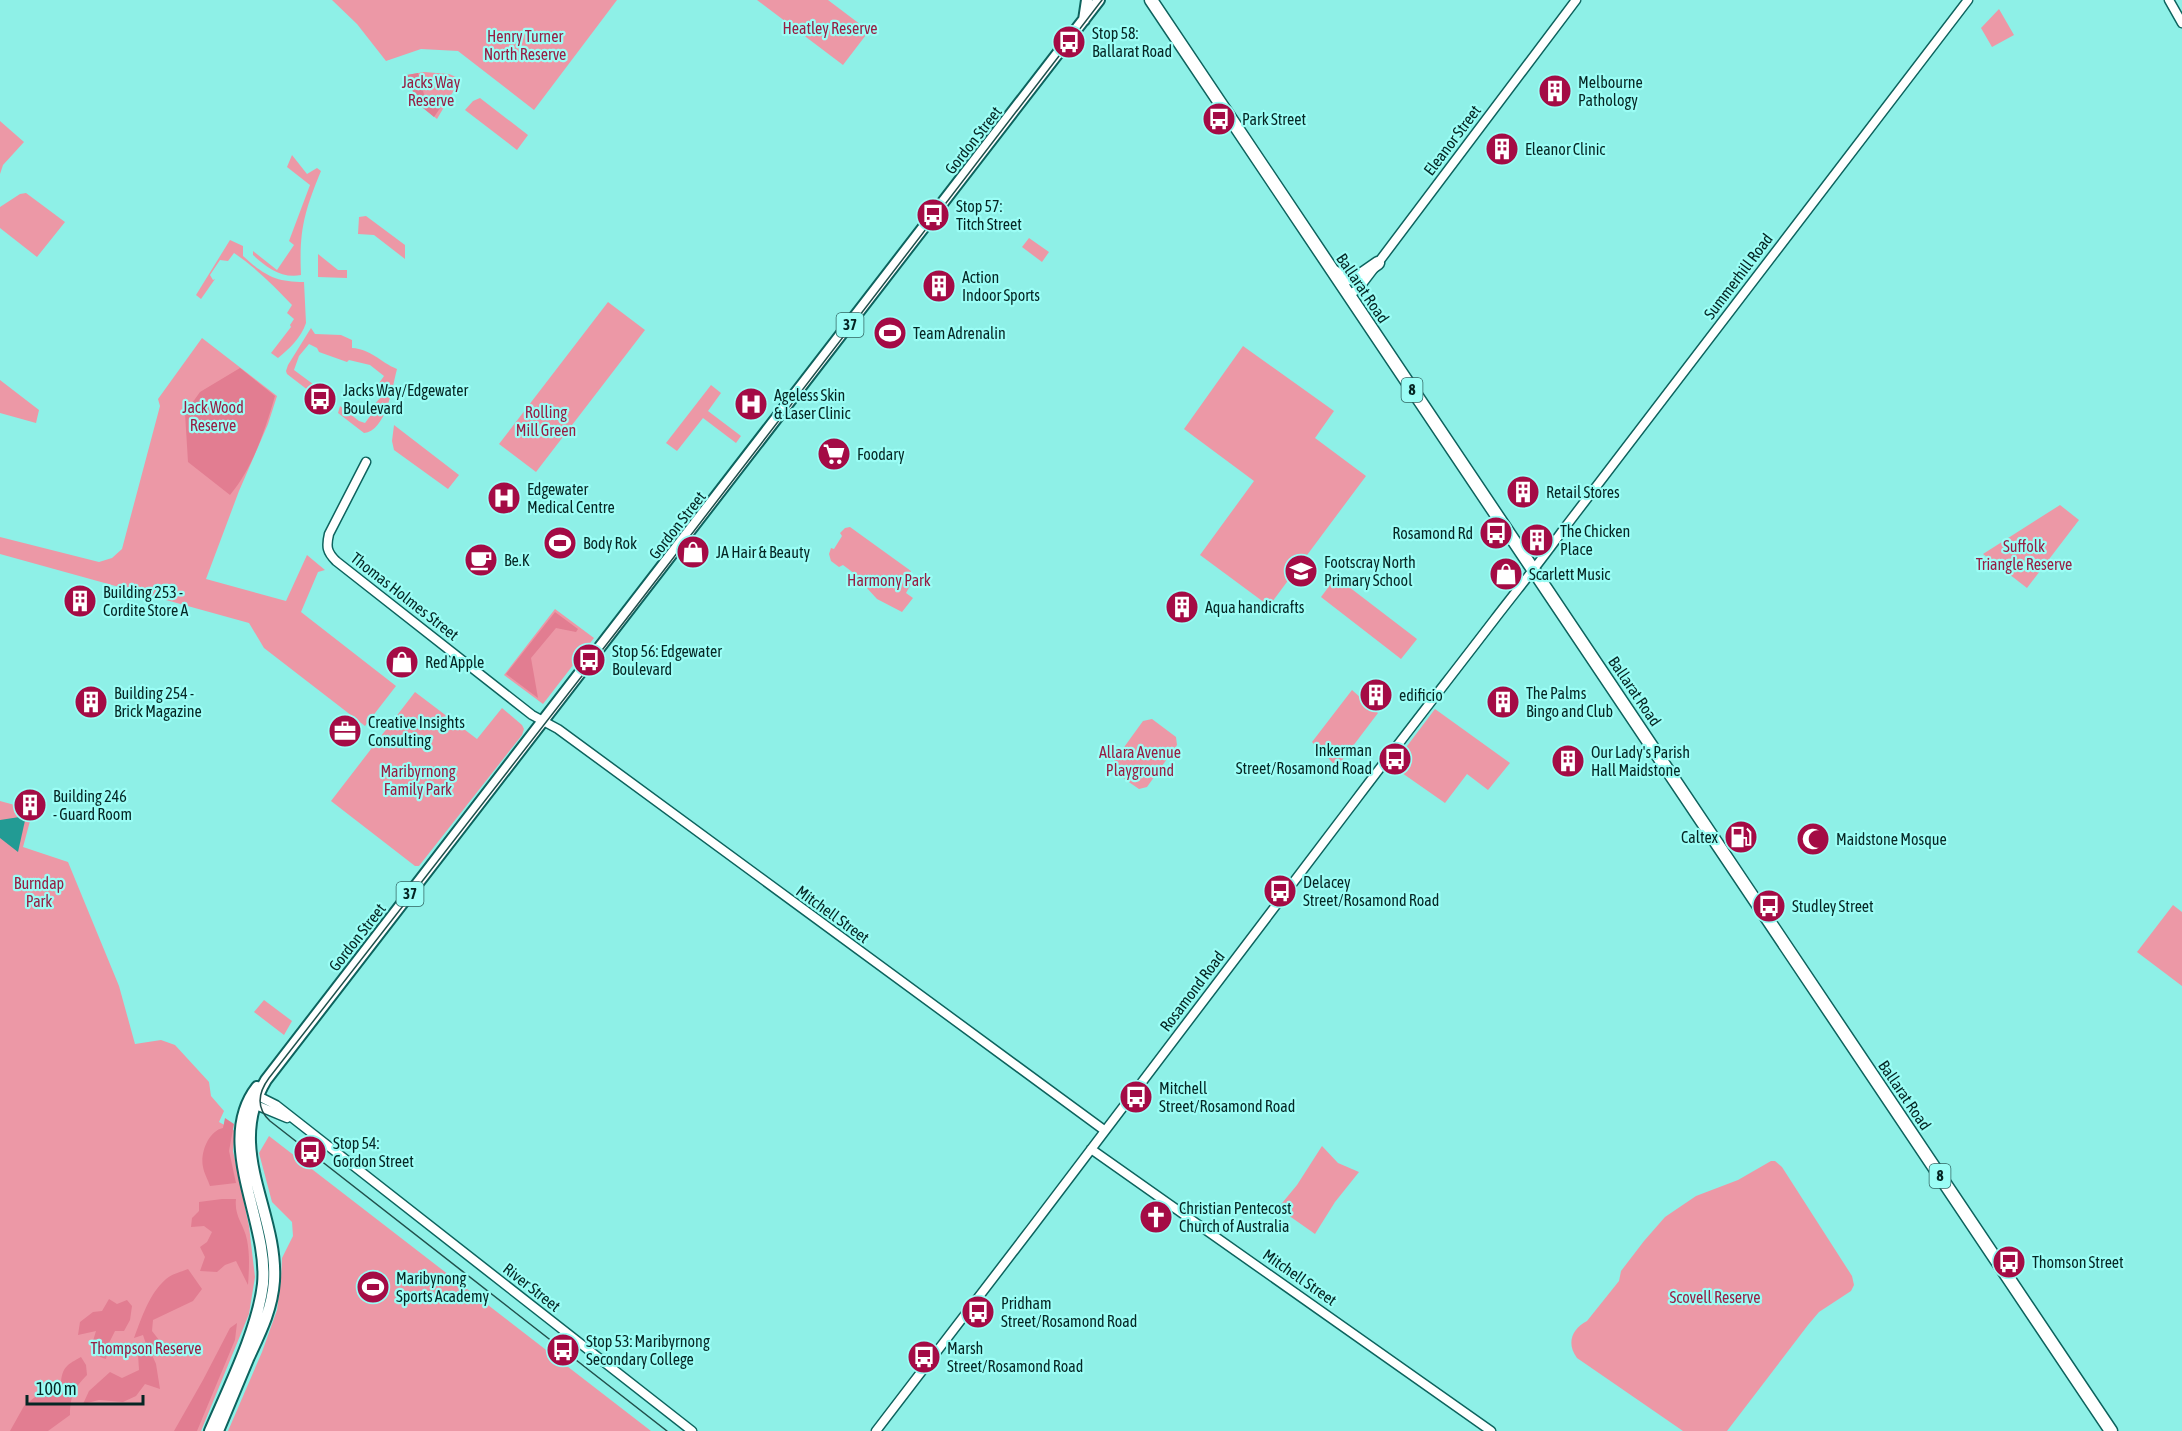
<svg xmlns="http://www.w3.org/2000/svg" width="2182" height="1431" font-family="'Asap Condensed',sans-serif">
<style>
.green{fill:#ec98a6}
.forest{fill:#e27d91}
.water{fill:#229b94}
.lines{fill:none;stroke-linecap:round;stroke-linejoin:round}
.minor-casing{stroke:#0d635e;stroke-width:11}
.major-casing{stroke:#0d635e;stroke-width:14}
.highway-casing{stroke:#0d635e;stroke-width:15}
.minor{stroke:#fff;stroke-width:8}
.major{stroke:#fff;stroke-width:10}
.highway{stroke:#fff;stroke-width:12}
.tram{stroke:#21504c;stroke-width:1.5}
.labels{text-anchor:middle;stroke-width:4.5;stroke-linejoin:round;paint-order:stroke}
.shield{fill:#9bfdf5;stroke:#326663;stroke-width:1.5}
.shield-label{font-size:15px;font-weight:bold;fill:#052624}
.park-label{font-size:16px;fill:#971e43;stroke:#9bfdf5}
.poi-label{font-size:16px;fill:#052624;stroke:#9bfdf5;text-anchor:start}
.street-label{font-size:16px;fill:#052624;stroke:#9bfdf5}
</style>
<rect width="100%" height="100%" fill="#8ef0e7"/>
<path class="green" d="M332,0H617L534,110L458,51L421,49L386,61L357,24Z
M757,0H828L869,31L843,65Z
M1999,9L2014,35L1992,47L1981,28Z
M424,72L449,74L456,77L457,85L437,119L417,103L407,75Z
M480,98L528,135L517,150L465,110L473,101Z
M0,121L24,142L3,165L0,174Z
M292,155L307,174L317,168L321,171C304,212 299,231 301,275C282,279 266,267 253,255V251L277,270L294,245L289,241L310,185L287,167Z
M26,193L65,222L37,257L0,228V207L20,194Z
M366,216L405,245V259L374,235L358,234L359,217Z
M1029,238L1049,252L1042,262L1022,247Z
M230,240L243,246V256C264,275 275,282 304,282L306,323C301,338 289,349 278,358L271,353L291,327L290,325L294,319L287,313L292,305C274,286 255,267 234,253L228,261L220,260L210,275L213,280L215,279L201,299L196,295Z
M318,254L338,270H347V278L318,277Z
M608,302L645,330L536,472L499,444Z
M311,328L315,334L341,335L352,340V348C371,349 380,362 397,369C392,388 386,431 364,433L338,413L340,406L359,421L365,423L371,415L368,412L380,398L383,391L377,386L384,376L370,365L349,360L347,362L319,352L317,348L309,344L299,356L294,370L321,390L316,395L313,394L287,374L286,371L288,365Z
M202,338L277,396L268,424L239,491L206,579L286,601L307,555L325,570L318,572L301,612L396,686L365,726L264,648L249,623L0,554V537L99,562L112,558L122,549L160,406L158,399Z
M1243,346L1334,411L1315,438L1366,476L1269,606L1200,555L1254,481L1184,429Z
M0,380L39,410L36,423L0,413Z
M711,385L721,393L708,411L741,436L736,443L703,418L677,451L666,443Z
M394,425L459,475L448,489L394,450L392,441Z
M2060,505L2079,520L2027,588L1983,554Z
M850,527L911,571L909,579L911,584L906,593L913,598L902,612L877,599L866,587L867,583L843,565L839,567L831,561L829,554L831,548L834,549L842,536L840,533L845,528Z
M1336,577L1417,639L1401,659L1321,597Z
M555,609L594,638L543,704L504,675Z
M1352,690L1378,713L1337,767L1312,742Z
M415,692L477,739L502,708L522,725L524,729L522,735L419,866H415L331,801Z
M1435,709L1510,763L1488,790L1467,774L1445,803L1392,766Z
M1152,719L1176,737L1177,745L1147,787L1139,789L1117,774L1113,767L1114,761L1143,721Z
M0,801L33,810L23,847L68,862L119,986L135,1044L161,1040L175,1045L209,1082L211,1096L224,1111L219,1122L235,1131L233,1151L249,1226L255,1277L249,1314L201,1431H0Z
M2173,905L2182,912V986L2137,952Z
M264,1000L292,1021L284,1035L254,1012Z
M269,1136L651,1431H228L262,1352L277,1310L281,1278L282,1258L293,1236L292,1222L272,1202L259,1153Z
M1322,1146L1338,1163L1359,1172L1335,1202L1315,1234L1278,1208L1297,1185Z
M1771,1161H1775L1782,1167L1852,1276L1854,1285L1851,1291L1819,1312L1808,1325L1727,1431H1683L1577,1358C1566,1343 1572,1329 1587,1321L1619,1281L1621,1271L1644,1241L1665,1217L1696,1196L1738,1180Z"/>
<path class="forest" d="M418,73L425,98L435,106L443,96L449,95L434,117L417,103L407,75Z
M240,368L275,396C265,430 253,468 230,495L188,462L185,413L200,392Z
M555,612L578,629L576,632L556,628L531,658L538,698L506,674Z
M225,1118L234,1124L229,1151L236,1183L210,1186C208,1180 204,1173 203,1167C200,1154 208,1131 223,1128Z
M222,1199H236C234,1217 244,1224 247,1240C250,1255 249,1270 248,1285L236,1261L225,1265L217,1272L200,1271L205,1257L200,1247L207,1242L212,1232L204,1226L191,1227L192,1218L199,1211V1202Z
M188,1269L202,1289L193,1301L153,1320L152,1331L159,1340L152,1355L156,1364L160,1389L145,1384L136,1396L123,1402L99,1400L83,1404L89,1391L110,1372L122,1378L139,1370L138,1354L146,1344L143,1335L134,1338C142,1317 149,1294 166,1279C172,1274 181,1272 188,1269Z
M109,1299L117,1304L127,1300L132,1306L130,1320L124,1331H115L109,1343L106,1359L97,1356L93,1341L96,1331L78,1335L80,1322L93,1312L102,1311Z
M237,1323L235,1340L197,1431H174L203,1380L230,1328Z
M81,1357L86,1365L87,1375C74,1388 70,1397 70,1415L48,1431H10L24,1406L35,1397L41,1386L61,1383C62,1367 68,1364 81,1357Z"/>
<path class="water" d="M26,816L18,852L0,838V820Z"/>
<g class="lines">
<g class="minor-casing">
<path id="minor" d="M2169,0L2182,23
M1348,296L1359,288L1378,263L1576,0
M366,462L329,534C326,547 327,552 336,561L532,715L558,729L1104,1130
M258,1096L276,1105L692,1431
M256,1105L287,1118
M1091,1149L1491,1431
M876,1431C1037,1222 1196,1011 1355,801C1401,740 1448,680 1494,620C1517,590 1541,561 1563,530L1968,0"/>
</g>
<g class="major-casing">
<path id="major" d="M1084,20L1087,0
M210,1431C228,1389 258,1329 263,1284C269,1221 214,1142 257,1087
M218,1431C228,1407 238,1383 248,1359C260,1333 272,1310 274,1281C278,1210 224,1150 266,1080L1099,0"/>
</g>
<g class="highway-casing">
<path id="highway" d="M1151,0L2111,1431
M1333,271L1342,277L1355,279L1378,263"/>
</g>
<use href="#minor" class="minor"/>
<use href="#major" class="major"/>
<use href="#highway" class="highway"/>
<path class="tram" d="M667,1431L270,1121C256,1108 258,1093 269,1078L631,613L1102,0"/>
</g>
<defs>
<g id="bus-disc" transform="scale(1.725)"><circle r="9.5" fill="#a40b45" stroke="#9bfdf5"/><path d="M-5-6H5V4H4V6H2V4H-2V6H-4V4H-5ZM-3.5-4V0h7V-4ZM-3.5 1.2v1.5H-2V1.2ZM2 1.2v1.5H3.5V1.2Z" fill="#fff"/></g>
<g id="building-disc" transform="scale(1.725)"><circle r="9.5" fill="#a40b45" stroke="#9bfdf5"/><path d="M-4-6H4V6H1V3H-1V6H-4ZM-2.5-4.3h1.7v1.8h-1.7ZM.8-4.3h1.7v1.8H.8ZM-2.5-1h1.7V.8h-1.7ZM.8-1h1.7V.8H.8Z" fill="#fff"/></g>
<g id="stadium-disc" transform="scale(1.725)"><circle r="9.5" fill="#a40b45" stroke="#9bfdf5"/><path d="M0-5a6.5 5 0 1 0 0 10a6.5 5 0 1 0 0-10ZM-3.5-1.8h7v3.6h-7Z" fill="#fff"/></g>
<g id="hospital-disc" transform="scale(1.725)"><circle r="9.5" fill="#a40b45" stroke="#9bfdf5"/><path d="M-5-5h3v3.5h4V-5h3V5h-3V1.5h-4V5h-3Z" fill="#fff"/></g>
<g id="supermarket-disc" transform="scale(1.725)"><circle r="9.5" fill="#a40b45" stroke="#9bfdf5"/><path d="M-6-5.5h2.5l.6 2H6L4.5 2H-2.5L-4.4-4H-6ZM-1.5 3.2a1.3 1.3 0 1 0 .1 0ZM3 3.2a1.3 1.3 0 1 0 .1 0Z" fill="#fff"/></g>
<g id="shop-disc" transform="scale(1.725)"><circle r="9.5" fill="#a40b45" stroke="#9bfdf5"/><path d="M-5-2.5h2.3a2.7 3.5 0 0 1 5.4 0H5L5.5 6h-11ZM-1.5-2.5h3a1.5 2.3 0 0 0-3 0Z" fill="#fff"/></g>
<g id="cafe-disc" transform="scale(1.725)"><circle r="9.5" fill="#a40b45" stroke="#9bfdf5"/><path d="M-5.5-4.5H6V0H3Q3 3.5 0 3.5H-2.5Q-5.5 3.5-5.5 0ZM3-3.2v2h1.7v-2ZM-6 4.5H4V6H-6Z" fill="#fff"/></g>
<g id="school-disc" transform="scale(1.725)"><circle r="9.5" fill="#a40b45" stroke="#9bfdf5"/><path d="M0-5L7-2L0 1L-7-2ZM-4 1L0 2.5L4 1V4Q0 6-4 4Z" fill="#fff"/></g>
<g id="office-disc" transform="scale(1.725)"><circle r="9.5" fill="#a40b45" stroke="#9bfdf5"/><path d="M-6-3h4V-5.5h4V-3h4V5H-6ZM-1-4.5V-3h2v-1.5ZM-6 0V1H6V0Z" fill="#fff"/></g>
<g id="fuel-disc" transform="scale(1.725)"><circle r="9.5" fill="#a40b45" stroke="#9bfdf5"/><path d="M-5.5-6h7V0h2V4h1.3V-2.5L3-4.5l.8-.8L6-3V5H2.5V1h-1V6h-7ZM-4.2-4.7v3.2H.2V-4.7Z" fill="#fff"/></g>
<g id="mosque-disc" transform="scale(1.725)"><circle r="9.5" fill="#a40b45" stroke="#9bfdf5"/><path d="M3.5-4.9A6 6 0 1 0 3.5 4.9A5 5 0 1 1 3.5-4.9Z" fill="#fff"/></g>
<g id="church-disc" transform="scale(1.725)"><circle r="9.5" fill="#a40b45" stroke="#9bfdf5"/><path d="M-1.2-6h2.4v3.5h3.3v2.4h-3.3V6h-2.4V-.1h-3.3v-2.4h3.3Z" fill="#fff"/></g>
</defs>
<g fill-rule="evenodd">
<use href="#bus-disc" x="1069" y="42"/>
<use href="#building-disc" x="1555" y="91"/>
<use href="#bus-disc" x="1219" y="119"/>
<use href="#building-disc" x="1502" y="149"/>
<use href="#bus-disc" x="933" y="215"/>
<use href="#building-disc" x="939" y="286"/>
<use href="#stadium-disc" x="890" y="333"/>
<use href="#bus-disc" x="320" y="399"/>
<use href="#hospital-disc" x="751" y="404"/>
<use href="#supermarket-disc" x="834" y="454"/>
<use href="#building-disc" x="1523" y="492"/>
<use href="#hospital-disc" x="504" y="498"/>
<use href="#bus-disc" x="1496" y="533"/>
<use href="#building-disc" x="1537" y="540"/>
<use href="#stadium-disc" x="560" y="543"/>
<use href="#shop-disc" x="693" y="552"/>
<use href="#cafe-disc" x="481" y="560"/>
<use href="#school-disc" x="1301" y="571"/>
<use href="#shop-disc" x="1506" y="574"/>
<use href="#building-disc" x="80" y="601"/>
<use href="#building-disc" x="1182" y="607"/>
<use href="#bus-disc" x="589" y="660"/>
<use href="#shop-disc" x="402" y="662"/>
<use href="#building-disc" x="1376" y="695"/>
<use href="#building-disc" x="91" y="702"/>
<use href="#building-disc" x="1503" y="702"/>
<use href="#office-disc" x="345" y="731"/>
<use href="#bus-disc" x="1395" y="759"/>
<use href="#building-disc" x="1568" y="761"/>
<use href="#building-disc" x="30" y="805"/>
<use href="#fuel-disc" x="1741" y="837"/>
<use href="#mosque-disc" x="1813" y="839"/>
<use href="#bus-disc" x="1280" y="891"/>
<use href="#bus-disc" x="1769" y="906"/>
<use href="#bus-disc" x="1136" y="1097"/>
<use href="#bus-disc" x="310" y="1152"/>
<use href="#church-disc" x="1156" y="1217"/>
<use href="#bus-disc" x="2009" y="1262"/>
<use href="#stadium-disc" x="373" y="1287"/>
<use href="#bus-disc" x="978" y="1312"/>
<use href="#bus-disc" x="563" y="1350"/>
<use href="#bus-disc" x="924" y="1357"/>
</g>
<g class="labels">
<g class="shield">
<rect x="836.5" y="313" width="27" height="24" rx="4.5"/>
<rect x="1401.5" y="378" width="21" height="24" rx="4.5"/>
<rect x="396.5" y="882" width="27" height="24" rx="4.5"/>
<rect x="1929.5" y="1164" width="21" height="24" rx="4.5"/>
</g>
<g class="shield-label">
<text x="850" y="330">37</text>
<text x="1412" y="395">8</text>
<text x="410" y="899">37</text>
<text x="1940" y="1181">8</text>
</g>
<g class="park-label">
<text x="830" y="34">Heatley Reserve</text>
<text x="525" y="42">Henry Turner<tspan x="525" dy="18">North Reserve</tspan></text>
<text x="431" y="88">Jacks Way<tspan x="431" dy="18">Reserve</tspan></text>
<text x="213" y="413">Jack Wood<tspan x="213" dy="18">Reserve</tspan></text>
<text x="546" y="418">Rolling<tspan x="546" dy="18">Mill Green</tspan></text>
<text x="2024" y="552">Suffolk<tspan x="2024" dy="18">Triangle Reserve</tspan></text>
<text x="889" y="586">Harmony Park</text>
<text x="1140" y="758">Allara Avenue<tspan x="1140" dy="18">Playground</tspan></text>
<text x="418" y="777">Maribyrnong<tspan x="418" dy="18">Family Park</tspan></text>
<text x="39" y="889">Burndap<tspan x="39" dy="18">Park</tspan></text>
<text x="1715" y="1303">Scovell Reserve</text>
<text x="146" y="1354">Thompson Reserve</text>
</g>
<g class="poi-label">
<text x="1092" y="39">Stop 58:<tspan x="1092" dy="18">Ballarat Road</tspan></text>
<text x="1578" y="88">Melbourne<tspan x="1578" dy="18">Pathology</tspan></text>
<text x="1242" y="125">Park Street</text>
<text x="1525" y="155">Eleanor Clinic</text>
<text x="956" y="212">Stop 57:<tspan x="956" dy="18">Titch Street</tspan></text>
<text x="962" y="283">Action<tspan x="962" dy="18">Indoor Sports</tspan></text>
<text x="913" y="339">Team Adrenalin</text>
<text x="343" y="396">Jacks Way/Edgewater<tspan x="343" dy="18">Boulevard</tspan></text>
<text x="774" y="401">Ageless Skin<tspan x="774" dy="18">&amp; Laser Clinic</tspan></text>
<text x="857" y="460">Foodary</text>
<text x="527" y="495">Edgewater<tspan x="527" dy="18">Medical Centre</tspan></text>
<text x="1546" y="498">Retail Stores</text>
<text x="1560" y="537">The Chicken<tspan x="1560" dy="18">Place</tspan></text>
<text x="1473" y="539" text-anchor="end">Rosamond Rd</text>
<text x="583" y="549">Body Rok</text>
<text x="716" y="558">JA Hair &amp; Beauty</text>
<text x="504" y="566">Be.K</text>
<text x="1324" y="568">Footscray North<tspan x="1324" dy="18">Primary School</tspan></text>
<text x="1529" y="580">Scarlett Music</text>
<text x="103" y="598">Building 253 -<tspan x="103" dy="18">Cordite Store A</tspan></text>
<text x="1205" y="613">Aqua handicrafts</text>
<text x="612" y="657">Stop 56: Edgewater<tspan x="612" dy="18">Boulevard</tspan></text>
<text x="425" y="668">Red Apple</text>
<text x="114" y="699">Building 254 -<tspan x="114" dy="18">Brick Magazine</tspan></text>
<text x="1526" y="699">The Palms<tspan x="1526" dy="18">Bingo and Club</tspan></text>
<text x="1399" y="701">edificio</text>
<text x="368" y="728">Creative Insights<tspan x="368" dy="18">Consulting</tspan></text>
<text x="1372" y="756" text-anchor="end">Inkerman<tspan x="1372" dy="18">Street/Rosamond Road</tspan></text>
<text x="1591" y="758">Our Lady's Parish<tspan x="1591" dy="18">Hall Maidstone</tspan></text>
<text x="53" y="802">Building 246<tspan x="53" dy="18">- Guard Room</tspan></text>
<text x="1718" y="843" text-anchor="end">Caltex</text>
<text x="1836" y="845">Maidstone Mosque</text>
<text x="1303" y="888">Delacey<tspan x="1303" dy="18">Street/Rosamond Road</tspan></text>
<text x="1792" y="912">Studley Street</text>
<text x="1159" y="1094">Mitchell<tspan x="1159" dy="18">Street/Rosamond Road</tspan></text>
<text x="333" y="1149">Stop 54:<tspan x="333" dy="18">Gordon Street</tspan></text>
<text x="1179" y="1214">Christian Pentecost<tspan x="1179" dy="18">Church of Australia</tspan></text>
<text x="2032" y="1268">Thomson Street</text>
<text x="396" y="1284">Maribynong<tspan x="396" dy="18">Sports Academy</tspan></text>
<text x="1001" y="1309">Pridham<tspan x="1001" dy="18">Street/Rosamond Road</tspan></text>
<text x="586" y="1347">Stop 53: Maribyrnong<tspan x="586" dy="18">Secondary College</tspan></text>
<text x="947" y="1354">Marsh<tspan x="947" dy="18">Street/Rosamond Road</tspan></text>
</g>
<g class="street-label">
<text transform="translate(973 140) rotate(-52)" y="6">Gordon Street</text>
<text transform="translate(1452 140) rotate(-53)" y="6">Eleanor Street</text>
<text transform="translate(1738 276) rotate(-53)" y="6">Summerhill Road</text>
<text transform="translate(1363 288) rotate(56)" y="6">Ballarat Road</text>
<text transform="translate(677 525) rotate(-52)" y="6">Gordon Street</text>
<text transform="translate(405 596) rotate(38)" y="6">Thomas Holmes Street</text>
<text transform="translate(1635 691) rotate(56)" y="6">Ballarat Road</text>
<text transform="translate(833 914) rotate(36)" y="6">Mitchell Street</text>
<text transform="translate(357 937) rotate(-52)" y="6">Gordon Street</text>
<text transform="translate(1192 991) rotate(-53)" y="6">Rosamond Road</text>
<text transform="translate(1905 1095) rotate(56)" y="6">Ballarat Road</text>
<text transform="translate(1300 1277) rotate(35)" y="6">Mitchell Street</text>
<text transform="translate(532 1287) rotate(38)" y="6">River Street</text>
</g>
</g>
<path d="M27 1395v9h116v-9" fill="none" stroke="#052624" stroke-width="3"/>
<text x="36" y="1395" font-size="18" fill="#052624" stroke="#9bfdf5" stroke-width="4.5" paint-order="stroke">100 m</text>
</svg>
